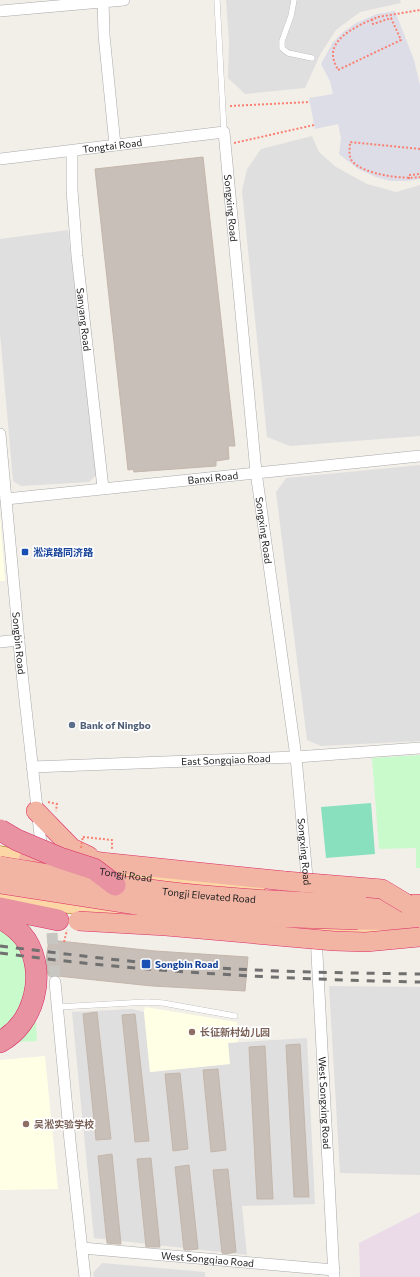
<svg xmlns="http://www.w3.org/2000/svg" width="420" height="1277" font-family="Commissioner,'Noto Sans SC',sans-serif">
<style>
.residential{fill:#e0dfdf}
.industrial{fill:#ebdbe8}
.education{fill:#ffffe5}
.park{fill:#c8facc}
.pitch{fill:#88e0be}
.plaza{fill:#dddde8}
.building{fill:#c7bfb8;stroke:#c4b6ab}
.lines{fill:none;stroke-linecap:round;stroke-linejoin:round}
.minor-tunnel{stroke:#c8c6c1;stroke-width:11;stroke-dasharray:11 5.5;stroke-linecap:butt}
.service-casing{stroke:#a9a9a9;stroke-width:6}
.minor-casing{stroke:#a9a9a9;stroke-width:12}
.primary-casing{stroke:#a06b00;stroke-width:19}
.trunk-casing{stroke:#dc2a67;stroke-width:20}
.motorway-casing{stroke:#dc2a67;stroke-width:22}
.path{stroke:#fa8072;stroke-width:2;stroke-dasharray:2 2;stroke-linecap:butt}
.service{stroke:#fff;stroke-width:5.5}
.minor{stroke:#fff;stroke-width:11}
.primary{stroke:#fcd6a4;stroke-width:18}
.trunk{stroke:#f2b4a3;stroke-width:19}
.motorway{stroke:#e892a2;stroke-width:21}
.rail{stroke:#707070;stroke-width:3;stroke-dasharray:8 8;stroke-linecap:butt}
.trunk-bridge-casing{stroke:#dc2a67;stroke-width:20;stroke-linecap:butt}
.motorway-bridge-casing{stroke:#dc2a67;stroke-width:22;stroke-linecap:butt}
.path-bridge{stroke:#fa8072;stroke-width:2;stroke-dasharray:2 2;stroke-linecap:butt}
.trunk-bridge{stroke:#f2b4a3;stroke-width:19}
.motorway-bridge{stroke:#e892a2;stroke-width:21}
.transit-dot{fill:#1a4fb4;stroke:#fff;stroke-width:1.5}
.service-dot{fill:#5c6f8a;stroke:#fff;stroke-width:1.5}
.education-dot{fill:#8d6e63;stroke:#fff;stroke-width:1.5}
.labels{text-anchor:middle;stroke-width:3.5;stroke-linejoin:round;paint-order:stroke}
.street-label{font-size:10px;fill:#222;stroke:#fff}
.transit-label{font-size:10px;font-weight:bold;fill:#164399;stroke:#fff;text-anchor:start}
.service-label{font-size:10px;font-weight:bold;fill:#4e5e75;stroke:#fff;text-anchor:start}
.education-label{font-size:10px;font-weight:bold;fill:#785e54;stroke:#fff;text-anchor:start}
</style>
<rect width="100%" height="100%" fill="#f2efe9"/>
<path class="residential" d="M226,0H400L401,3L360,12L336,30L321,53L305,88L245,94L228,78L229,41Z
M312,136L319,152L336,167L367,184L396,192L420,185V436L290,446L267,437L242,191L247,169L261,149Z
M68,230L96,475L89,482L21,486L13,481L0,333V239Z
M420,465V741L321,746L307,740L276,492L286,478Z
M329,986L420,987V1175L340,1173Z
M132,1009L144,1012L150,1072L229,1064L228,1043L307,1038L315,1204L242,1206L247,1255L94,1238L72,1012Z
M102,1263L205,1272V1277H94L93,1273Z"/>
<path class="industrial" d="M420,1212V1277H360L359,1243Z"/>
<path class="education" d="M0,513L5,581H0Z
M145,1007L237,1022L238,1042L228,1043L230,1064L150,1072L144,1012Z
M45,1056L58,1189L0,1190V1060Z"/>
<path class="park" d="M420,755V868H416V848L379,849L372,758Z
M0,910L31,925L37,1041L0,1043Z"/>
<path class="pitch" d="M371,803L375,854L326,858L321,807Z"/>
<path class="plaza" d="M395,11L414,60L420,85V179L408,181H390L376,177L358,169L339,154L341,138L338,124L315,129L309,98L333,94L330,81L321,64L333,42L343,32L356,23L377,14Z"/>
<path class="building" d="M203,157L235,446H228L229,459L216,461V466L134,472L133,469L128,470L95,169Z
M49,940L155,951L248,957L245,991L152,986L48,975L46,960Z
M97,1012L111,1139L96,1140L83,1014Z
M135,1014L149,1141L135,1142L122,1015Z
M300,1044L309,1197H294L286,1045Z
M265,1046L273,1199H257L249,1047Z
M218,1069L226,1150L211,1152L203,1070Z
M180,1073L188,1149L173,1151L165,1074Z
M112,1154L121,1244H118L107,1243L98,1156Z
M151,1158L160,1247H146L137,1159Z
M189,1165L198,1249L188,1250H184L175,1167Z
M228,1169L236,1252L226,1254L222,1253L213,1170Z"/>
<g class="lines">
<path class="minor-tunnel" d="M52,933L55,982"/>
<g class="service-casing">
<path id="service" d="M217,0L224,132
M294,0L291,16L282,41V48L288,53L312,58
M58,1007L147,1002L163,1003L235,1016"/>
</g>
<g class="minor-casing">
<g id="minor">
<path d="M103,0L104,35L115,145"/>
<path d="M0,11L124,0"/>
<path id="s1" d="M72,151V190L77,256L103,488"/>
<path id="s2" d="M0,159L224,132L256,472L296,757L308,888"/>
<path id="s3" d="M0,434L21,664L42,853"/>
<path id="s4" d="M6,499L420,456"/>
<path d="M0,642L19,640"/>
<path id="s5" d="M32,767L296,757L420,748"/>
<path id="s6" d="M316,935L334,1277"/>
<path d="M55,982L70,1141L85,1277"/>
<path id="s7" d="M82,1248L334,1270"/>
</g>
</g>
<g class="primary-casing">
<g id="primary">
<path d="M0,855L43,863"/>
<path id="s8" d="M94,870L143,877L256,887"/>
<path d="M0,894L130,913"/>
<path d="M289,927L399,933"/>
</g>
</g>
<g class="trunk-casing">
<path id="trunk" d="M36,811L72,848L89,856
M28,860L42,853L101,862L285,881
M359,904H420
M358,920L420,921"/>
</g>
<g class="motorway-casing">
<path id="motorway" d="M0,908L58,920
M0,918C9,923 20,931 26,940C47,973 35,1023 0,1042"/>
</g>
<path class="path" d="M372,19L373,24L391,18L401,40L338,70C336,66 333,60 333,55C332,36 363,23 378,17L420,10
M230,106L310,102
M234,143L314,125
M420,149L350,142C350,149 348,155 352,161C362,174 404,180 420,177
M409,179V175L420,174
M48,802L57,804L56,811
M83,837L112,840V849"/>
<use href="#service" class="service"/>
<use href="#minor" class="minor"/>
<use href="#primary" class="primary"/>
<use href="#trunk" class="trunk"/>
<use href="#motorway" class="motorway"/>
<path class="rail" d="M0,946C67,954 134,963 202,967C275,972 347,973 420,974
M0,953C140,972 279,979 420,982"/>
<g class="trunk-bridge-casing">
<g id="trunk-bridge">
<path id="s9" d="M0,866C55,875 110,885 165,891C229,899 295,901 359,904"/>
<path d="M285,881L382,889L407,904"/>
<path d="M0,884L175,911L265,917L358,920"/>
<path d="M78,921L166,926L334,941L366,942L420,937"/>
</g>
</g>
<g class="motorway-bridge-casing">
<path id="motorway-bridge" d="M0,830L17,840L60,858L94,869L115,885"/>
</g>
<path class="path-bridge" d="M81,848L83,836
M64,942L67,930"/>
<use href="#trunk-bridge" class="trunk-bridge"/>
<use href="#motorway-bridge" class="motorway-bridge"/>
</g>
<g class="transit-dot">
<rect x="21" y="548" width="8" height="8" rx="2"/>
<rect x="141" y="959" width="10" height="10" rx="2"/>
</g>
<circle class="service-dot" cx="72" cy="725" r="4"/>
<g class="education-dot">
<circle cx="192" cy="1032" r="4"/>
<circle cx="26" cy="1124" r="4"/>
</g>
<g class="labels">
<g class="street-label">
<text dy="4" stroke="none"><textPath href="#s2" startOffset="113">Tongtai Road</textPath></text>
<text dy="4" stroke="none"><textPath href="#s2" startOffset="302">Songxing Road</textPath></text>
<text dy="4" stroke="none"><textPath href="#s1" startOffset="169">Sanyang Road</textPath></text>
<text dy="4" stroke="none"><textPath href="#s4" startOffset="208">Banxi Road</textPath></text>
<text dy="4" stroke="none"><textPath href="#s2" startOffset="626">Songxing Road</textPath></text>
<text dy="4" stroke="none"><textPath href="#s3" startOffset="210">Songbin Road</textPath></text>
<text dy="4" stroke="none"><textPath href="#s5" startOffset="194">East Songqiao Road</textPath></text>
<text dy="4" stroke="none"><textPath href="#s2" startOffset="950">Songxing Road</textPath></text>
<text dy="4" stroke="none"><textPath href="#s8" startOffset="32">Tongji Road</textPath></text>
<text dy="4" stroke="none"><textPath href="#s9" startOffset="211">Tongji Elevated Road</textPath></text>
<text dy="4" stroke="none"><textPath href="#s6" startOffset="168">West Songxing Road</textPath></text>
<text dy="4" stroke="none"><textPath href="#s7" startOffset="126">West Songqiao Road</textPath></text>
</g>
<g class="transit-label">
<text x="33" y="556">淞滨路同济路</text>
<text x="155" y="968">Songbin Road</text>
</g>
<g class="service-label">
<text x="80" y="729">Bank of Ningbo</text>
</g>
<g class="education-label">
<text x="200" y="1036">长征新村幼儿园</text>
<text x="34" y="1128">吴淞实验学校</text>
</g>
</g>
</svg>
